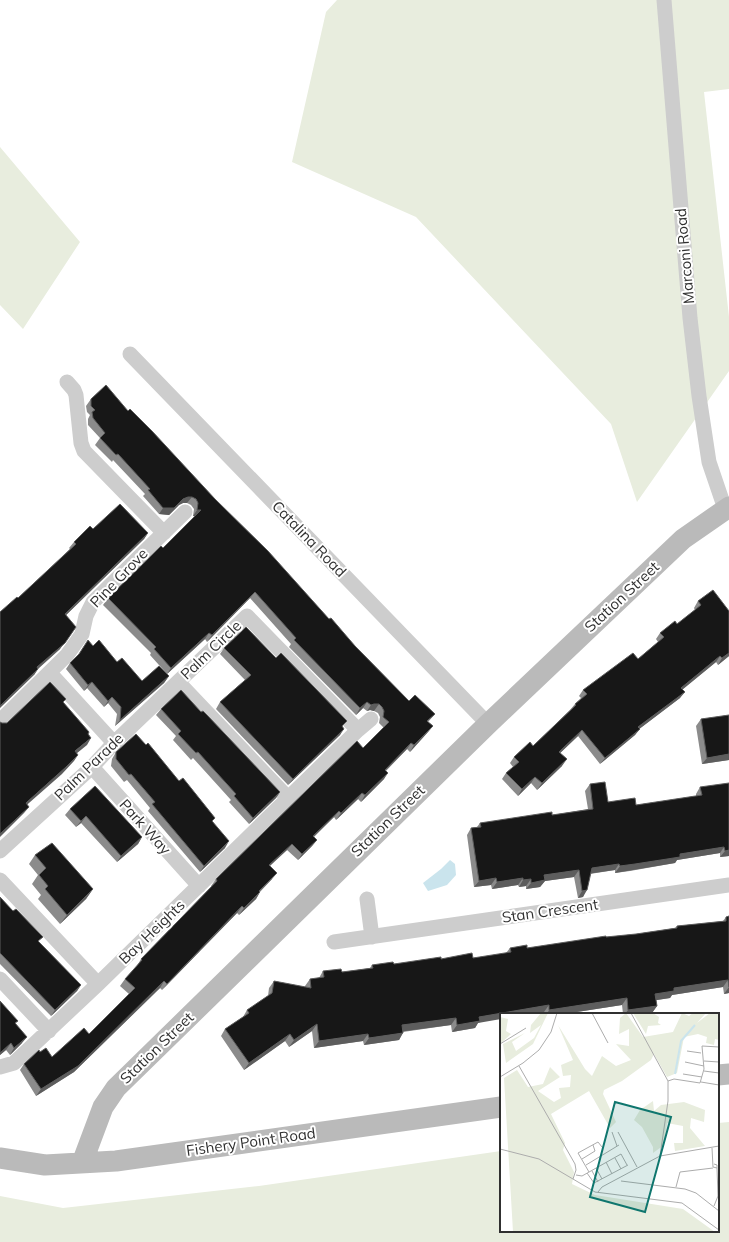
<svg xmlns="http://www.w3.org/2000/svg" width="729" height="1242" font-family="Mulish,sans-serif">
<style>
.green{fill:#e8edde}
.water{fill:#cae4ed}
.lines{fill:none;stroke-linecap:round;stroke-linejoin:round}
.street{stroke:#cdcdcd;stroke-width:15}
.secondary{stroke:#bababa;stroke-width:21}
.wall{fill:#8b8b8b}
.shaded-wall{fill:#5d5d5d}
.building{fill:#171717;stroke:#5d5d5d}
.labels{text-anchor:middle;stroke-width:4;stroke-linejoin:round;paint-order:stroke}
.street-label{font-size:15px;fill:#303030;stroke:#fff}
.inset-river{fill:none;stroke:#cae4ed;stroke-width:2}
.inset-road{fill:none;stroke:#acacac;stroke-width:1}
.view{fill:#0f766e;fill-opacity:0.15;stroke:#0f766e;stroke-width:2}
.inset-edge{fill:none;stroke:#303030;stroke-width:2}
</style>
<rect width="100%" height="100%" fill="#fff"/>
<path class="green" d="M337,0H729V89L704,92L729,317V371L637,502L611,424L416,217L292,162L326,12Z
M0,147L80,242L23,329L0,305Z
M729,1122V1242H0V1196L63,1208L259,1186L501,1151V1231H718V1123Z"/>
<path class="water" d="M450,860L455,864L456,875L447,885L428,891L423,883L441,869Z"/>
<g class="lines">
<path class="street" d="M664,0L690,318L699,396L709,462L725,509
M130,354L488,724
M67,382L74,390L76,395L81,443L84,451L164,533
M50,673L114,743
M178,682L288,798
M0,721L67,655L82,634L86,616L93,602L185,512
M92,767L199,886
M0,851L92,767L114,743L247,616L358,730
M0,880L98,984
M367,899L372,937
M334,942L729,885
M0,979L49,1031
M0,1067L14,1063L98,984L358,730L371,719"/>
<path class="secondary" d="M718,1075L729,1074
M0,1158L45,1165L116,1161L501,1107
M82,1163L103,1107L116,1088L488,724L683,539L729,507"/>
</g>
<path class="wall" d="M91,399L128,411L215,499L329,619L409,701L435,714L428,722L433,726L428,732L410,752L407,749L386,771L384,779L361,802L358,799L336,820L334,817L314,837L317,840L312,846L298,860L287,850L270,866L272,879L260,892L256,899L239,915L237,913L162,990L160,988L74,1072L36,1096L20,1070L24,1064L40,1052L52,1057L89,1034L129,994L120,986L125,979L137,966L141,959L212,886H211L216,879L363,748L384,728L379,723L380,717L378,713L374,711L370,710L367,711L363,708L356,715L289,647L291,644L250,598L207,642L205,639L167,674L150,655L151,653L103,605L108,598L163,548L195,516H193L194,509L191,505L187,503H183L179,505L169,515L159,514L143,496L145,494L113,460L112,462L95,445L100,438L88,425V419L90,415L87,412L86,406Z
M93,529L148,533L144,539L66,615L60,649L38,669L34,675L18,598L70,549L69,548L74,542Z
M698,601L729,611V656L718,665L716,662L683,689L680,698L639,729L635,735L600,764L578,736L560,753L562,766L537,790L531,783L518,796L502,779L506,773L513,767L510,763L514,757L533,746L570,710L575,704L581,698L579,696L583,690L638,659L658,642L656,639L660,633L677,624L695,610L694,608Z
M224,648L343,727L340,735L288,785L216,709L220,702L245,680L220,654Z
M117,662L142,681L169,676L164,683L115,726L117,714L108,703L104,707L87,688L84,691L66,669L70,663Z
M161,709L201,712L280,792L276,798L249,824L229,802L231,800L193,758L191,760L173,740L176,736L156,715Z
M729,715V760L702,764L696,726L701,719Z
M116,752L213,822L225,848L200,872L148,811L150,808L127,780L124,782L111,766L112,759Z
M590,784L608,802L636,805L696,796V794L700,787L729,856L720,857V853L677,860L675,863L630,871L615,873V870L590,874L583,897L578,898L574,877L545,881L540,887L526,889V886L519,887L518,885L492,889L491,885L474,887L467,835L471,828L477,827L480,823L552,815L588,809L585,791Z
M70,809L142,837L138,844L117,862L81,823L76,827L65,815Z
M35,855L93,889L86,899L60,924L38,899L41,895L32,884L38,875L29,864Z
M0,897L39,942L81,985L77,991L51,1016L0,964Z
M729,916V993L724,994L723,987L672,995L670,998L656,1000L657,1006L652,1013L643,1014H623L622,1005L564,1014H544V1012L534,1014H501L478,1023L475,1028L452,1032L451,1025L403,1032L399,1040L364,1045L363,1041L314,1048L312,1031L289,1047L285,1041L244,1070L221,1036L225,1029L243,1017L247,1010L268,996L269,988L274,981L305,987V986L310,979L319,978L323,971L342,972L370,968L372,965L394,964L441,959L473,958L506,953L510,948H527L606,937L636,934L675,928L677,926L723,921L726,917Z
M0,1001L16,1024L22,1043L10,1055L6,1050L0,1055Z"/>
<path class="shaded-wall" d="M188,497H192L187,503H183L179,505L169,515L159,514L163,508Z
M197,510H201L197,517L193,516Z
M148,533L144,539L60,621L65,614Z
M255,592L250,598L207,642L212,635Z
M76,627L60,649L32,674L37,667Z
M209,633L205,639L167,674L171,668Z
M729,653V656L718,665L722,658Z
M720,656L716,662L677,694L681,688Z
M38,669L34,675L0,708V706Z
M169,676L164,683L115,726L120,720Z
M92,682L87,688L84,691L88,685Z
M685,692L680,698L634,733L638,727Z
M112,697L108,703L104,707L108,701Z
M367,702L363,708L356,715L360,708Z
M374,704H379L374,711L370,710L367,711L371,705Z
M433,726L428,732L410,752L414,745Z
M344,729L340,735L288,785L293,779Z
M640,729L635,735L600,764L605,758Z
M582,730L578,736L555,758L559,752Z
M91,738L87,745L71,758L75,751Z
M411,743L407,749L380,776L385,770Z
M729,754V760L702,764L707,758Z
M78,755L74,761L62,774L21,810L26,803Z
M567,759L562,766L537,790L542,783Z
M388,773L384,779L361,802L365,795Z
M535,777L531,783L518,796L522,789Z
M280,792L276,798L249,824L253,818Z
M362,793L358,799L336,820L341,813Z
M29,807L24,813L0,837V834Z
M339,811L334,817L308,842L313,836Z
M86,816L81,823L76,827L81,821Z
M142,837L138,844L117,862L121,856Z
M317,840L312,846L298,860L302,854Z
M229,841L225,848L200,872L204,866Z
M292,844L287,850L264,871L269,865Z
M724,847L720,853L677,860L675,863L615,873L620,866L680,854Z
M729,850V856L720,857L725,851Z
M619,864L615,870L587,874L592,868Z
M579,870L574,877L545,881L540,887L526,889L531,883L544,875Z
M277,873L272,879L254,897L259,891Z
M496,878L491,885L474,887L479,881Z
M523,878L518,885L492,889L497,882Z
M531,879L526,886L519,887L523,880Z
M93,889L86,899L60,924L67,915Z
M587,890L583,897L578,898L582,891Z
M260,892L256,899L239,915L244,908Z
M242,906L237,913L162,990L167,984Z
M728,980L723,987L672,995L670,998L651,1001L655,994L674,988Z
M164,981L160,988L74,1072L36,1096L41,1089Z
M81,985L77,991L51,1016L55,1010Z
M729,987V993L724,994Z
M627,998L622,1005L564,1014H547L549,1010Z
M549,1005L544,1012L534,1014H501V1019L478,1023L475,1028L452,1032L457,1025L479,1017Z
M657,1006L652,1013L643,1014H625L628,1010Z
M456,1018L451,1025L398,1032L402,1025Z
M317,1024L312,1031L289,1047L294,1040Z
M403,1033L399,1040L364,1045L369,1038Z
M290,1034L285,1041L244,1070L249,1063Z
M368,1034L363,1041L314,1048L319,1041Z
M27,1037L22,1043L10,1055L14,1048Z
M11,1043L6,1050L0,1055V1053Z"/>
<path class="building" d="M106,385L128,411L130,409L152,431L215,499L268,551L329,619L331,618L355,646L409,701L415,695L435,714L427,721L433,726L414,745L411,743L385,770L388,773L365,795L362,793L341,813L339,811L313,836L317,840L302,854L292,844L269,865L277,873L259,891L260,892L244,908L242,906L167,984L164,981L78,1066L41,1089L24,1064L39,1050L40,1052L46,1048L52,1057L84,1028L89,1034L135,988L125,979L142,960L141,959L217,881L216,879L357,741L363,748L389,722L383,717L384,711L382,707L379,704H374L371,705L367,702L360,708L294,640L296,638L255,592L212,635L209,633L171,668L154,649L156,647L108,598L161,546L163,548L201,510H197L198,503L196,499L192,497H188L183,499L174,508H163L148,490L150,489L118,454L116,455L100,438L105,433L93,418L92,412L95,410L91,406V399Z
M120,504L148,533L65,614L76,627L65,643L37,667L38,669L0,706V612L17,597L18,598L76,544L74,542L90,526L93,529Z
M713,590L729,611V653L722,658L720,656L681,688L685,692L638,727L640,729L605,758L582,730L559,752L567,759L542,783L535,777L522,789L506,773L519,762L514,757L530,742L533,746L576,705L575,704L587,694L583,690L633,653L638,659L664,637L660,633L675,621L677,624L701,605L698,601Z
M246,627L276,658L281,653L347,721L342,726L344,729L293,779L220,702L251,675L224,648Z
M88,640L93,646L99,640L117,662L122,658L142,681L159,666L169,676L120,720L121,707L112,697L108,701L92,682L88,685L70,663L79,654Z
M50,682L66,699L63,702L89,732L88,734L91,738L75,751L78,755L66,767L26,803L29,807L0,834V722L2,723H7Z
M181,690L201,712L203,711L207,715L280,792L253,818L234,796L236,794L216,772L198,752L196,753L178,734L181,731L161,709Z
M729,715V754L707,758L701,719Z
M136,734L146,745L148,743L179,781L183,778L215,818L212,821L229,841L204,866L152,804L155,802L131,774L129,775L116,759V752Z
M605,782L608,802L635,798L636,805L702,795L700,787L729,783V850L725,851L724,847L680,854V857L635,864L620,866L619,864L592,868L587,890L582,891L579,870L544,875L545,880L531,883V879L523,880V878L497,882L496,878L479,881L471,828L481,827L480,823L552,812V815L593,809L590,784Z
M95,786L142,837L121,856L86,816L81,821L70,809Z
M52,843L93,889L67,915L45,889L48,886L39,875L46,868L35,855Z
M0,897L13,911L16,909L43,937L38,941L81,985L55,1010L0,953Z
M729,916V987L728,980L674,988V991L655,994L657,1006L628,1010L627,998L549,1010V1005L479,1017L480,1021L457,1025L456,1018L402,1025L403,1033L369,1038L368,1034L319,1041L317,1024L294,1040L290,1034L249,1063L225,1029L249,1013L247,1010L272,993L274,981L311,988L310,979L324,977L323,971L341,969L342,972L373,968L372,965L393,962L394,964L441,957V959L472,953L473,958L511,952L510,948L527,945V948L606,936V937L636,934L677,928V926L726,921V917Z
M0,1001L18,1021L15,1023L27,1037L14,1048L11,1043L0,1053Z"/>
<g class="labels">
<g class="street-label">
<text transform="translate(685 256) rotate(-95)" y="5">Marconi Road</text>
<text transform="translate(309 539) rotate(46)" y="5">Catalina Road</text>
<text transform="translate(119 578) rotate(-46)" y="5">Pine Grove</text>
<text transform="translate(622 597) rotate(-43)" y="5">Station Street</text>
<text transform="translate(211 650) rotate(-44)" y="5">Palm Circle</text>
<text transform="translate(89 767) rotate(-44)" y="5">Palm Parade</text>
<text transform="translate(388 821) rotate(-44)" y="5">Station Street</text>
<text transform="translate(145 827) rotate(48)" y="5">Park Way</text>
<text transform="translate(550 911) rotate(-8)" y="5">Stan Crescent</text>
<text transform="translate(152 932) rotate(-44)" y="5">Bay Heights</text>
<text transform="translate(157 1048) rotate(-44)" y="5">Station Street</text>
<text transform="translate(251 1142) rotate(-8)" y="5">Fishery Point Road</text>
</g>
</g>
<g transform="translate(500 1013)">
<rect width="219" height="219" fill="#fff"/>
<path d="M41,0H48L33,31L6,50L3,31L25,20L12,29L16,38L34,25L41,12L30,20L31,12ZM126,0L143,24L173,19L182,0L189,3L193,0H206L197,10L210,0H219V27L215,26L214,32L206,30L207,24L198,21L184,24L177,60L167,64L154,41L151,47L122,68L104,77L103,81L116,109L110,115L89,78L51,101L65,130L63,137L74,159L72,171L95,182L183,196L215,219H13L4,65L17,57L28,74L43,71L50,54L60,64L38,78L54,89L61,85L59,75L70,74L71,62L63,63L61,52L73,47L58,12L85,56L92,63L102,43L116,53L131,47L116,31L129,33V16L119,21L120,5ZM133,0H153L159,4L158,10L161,12L148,13L146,21ZM0,4L8,6L6,18L11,21L0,31ZM153,88L154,98L161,92L184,89L205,97L204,109L191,105L190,115L205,133L175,138L174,130H183V113L167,110L164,132L153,140V134L142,114L134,107L140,97Z" fill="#e8edde"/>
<path class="inset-river" d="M175,61L181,28L195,12"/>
<path class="inset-road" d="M92,0L108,30M131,0L168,68V88L160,143M0,31L26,15M187,38L201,40M204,48L219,49M185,49L204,53M19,53L75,151L76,157L73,166M204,58L219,60M183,61L202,64M0,64L23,50L39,37L51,19L57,0M168,68L174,66L200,70L204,56L202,33L219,34M201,69L219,72M112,119L117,133M118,119L137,154M212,135L213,154L217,155V152L214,151M0,136L39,146L95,179L182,190L219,217M115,145L121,156M82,146L95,138L93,132M106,149L112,161M86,152L119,132M96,155L102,166M92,158L98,169M89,159L78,140L98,129L102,134M87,160L94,170L128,152M76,162L82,163L121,141L127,152M121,168L185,176L196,180L219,198M176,174L180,159L213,155M98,179L102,174L160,143L219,133M214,193L218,183L217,155"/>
<path class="view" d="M115,89L171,104L145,199L90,184Z"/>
<rect width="219" height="219" class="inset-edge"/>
</g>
</svg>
